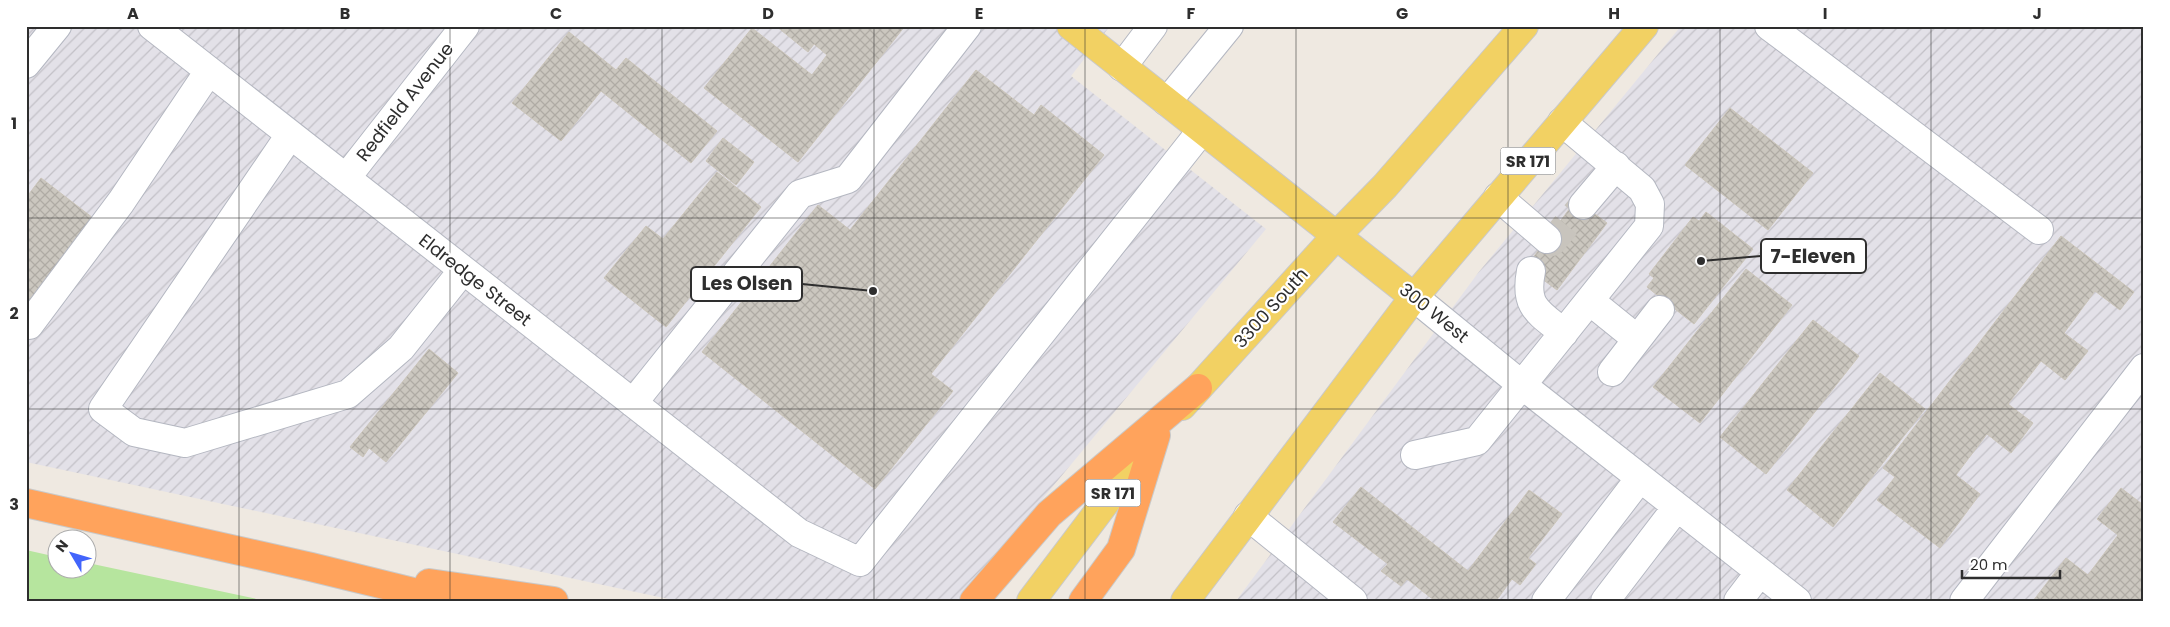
<svg xmlns="http://www.w3.org/2000/svg" width="2170" height="627" font-family="Poppins,sans-serif">
<style>
.industrial{fill:url(#industrial-furrows)}
.grass{fill:#b6e59e}
.building{fill:url(#building-cross-hatch);stroke:#cbc5ba}
.lines{fill:none;stroke-linecap:round;stroke-linejoin:round}
.minor-tunnel{stroke:#c8c4bd;stroke-width:28;stroke-dasharray:28 14;stroke-linecap:butt}
.minor-casing{stroke:#b4b7c1;stroke-width:30}
.major-casing{stroke:#c9c9c9;stroke-width:30}
.highway-casing{stroke:#c9c9c9;stroke-width:30}
.minor{stroke:#fff;stroke-width:28}
.major{stroke:#f2d163;stroke-width:28}
.highway{stroke:#ffa35c;stroke-width:28}
.grid{fill:none;stroke:#2e2e2e;stroke-width:1;stroke-opacity:0.55}
.labels{text-anchor:middle;stroke-width:4.5;stroke-linejoin:round;paint-order:stroke}
.shield{fill:#fff;stroke:#6d6d6d;stroke-width:1}
.shield-label{font-size:16px;font-weight:bold;fill:#2e2e2e}
.street-label{font-size:18px;fill:#2e2e2e;stroke:#fff}
.leader{fill:none;stroke:#2e2e2e;stroke-width:2}
.callout-dot{fill:#2e2e2e;stroke:#fff;stroke-width:2}
.callout{fill:#fff;stroke:#2e2e2e;stroke-width:2}
.callout-label{font-size:19px;text-anchor:middle;font-weight:bold;fill:#2e2e2e}
.neatline{fill:none;stroke:#2e2e2e;stroke-width:2}
.grid-label{font-size:16px;text-anchor:middle;font-weight:bold;fill:#2e2e2e}
</style>
<defs>
<pattern id="industrial-furrows" width="10" height="10" patternUnits="userSpaceOnUse" patternTransform="scale(1.25)"><rect width="10" height="10" fill="#e3e1e8"/><path d="M-1 1l2-2M0 10L10 0M9 11l2-2" fill="none" stroke="#c3c1c7"/></pattern>
<pattern id="building-cross-hatch" width="8" height="8" patternUnits="userSpaceOnUse" patternTransform="scale(1.25)"><rect width="8" height="8" fill="#cbc7bf"/><path d="M0 0l8 8M0 8l8-8" fill="none" stroke="#afaba4"/></pattern>
</defs>
<rect width="100%" height="100%" fill="#efe9e1"/>
<path class="industrial" d="M26,26H1110L1071,76L1266,229L958,601H678L26,462Z
M1681,26H2144V601H1236L1478,273Z"/>
<path class="grass" d="M26,550L57,557L58,570H88V563L266,601H26Z"/>
<path class="building" d="M776,26H905L798,162L704,88L752,28L812,75L827,55L814,44L808,52Z
M569,32L616,70L626,58L717,131L691,163L601,91L561,141L512,103Z
M976,70L1034,115L1041,105L1104,155L931,374L953,391L875,489L702,352L818,205L850,230Z
M1730,108L1813,173L1768,230L1685,165Z
M723,138L754,162L736,185L706,161Z
M717,172L761,207L666,327L604,278L646,226L663,239Z
M41,178L93,218L26,308V198Z
M1576,200L1607,223L1557,290L1526,267Z
M1706,212L1753,249L1694,324L1647,287L1654,278L1649,274L1693,217L1699,221Z
M2061,236L2134,292L2120,310L2095,291L2064,333L2088,351L2065,380L2041,361L2008,404L2033,423L2011,453L1987,434L1956,475L1980,494L1940,548L1877,500L1895,477L1883,468Z
M1746,269L1792,305L1700,423L1653,387Z
M1813,320L1859,356L1766,474L1720,437Z
M429,349L458,373L386,462L369,448L363,457L350,447Z
M1880,373L1925,409L1833,527L1787,490Z
M1361,487L1468,571L1529,490L1562,514L1528,558L1536,564L1520,585L1512,579L1496,601H1435L1407,579L1401,586L1381,571L1388,564L1333,522Z
M2121,488L2142,504L2144,502L2142,601H2033L2066,558L2088,575L2118,535L2097,519Z"/>
<g class="lines">
<path class="minor-tunnel" d="M1547,239L1552,242L1583,205"/>
<g class="minor-casing">
<path id="minor" d="M152,26L799,533L860,562L1202,130
M1769,26L2039,230
M26,64L57,26
M1122,67L1153,26
M1167,102L1229,26
M290,135L103,409L134,432L185,443L348,394L401,348L463,270
M346,178L465,26
M1498,197L1547,239
M1583,205L1616,166
M1531,271C1524,307 1538,312 1564,333
M1414,297L1522,385L1797,601
M1590,301L1637,339
M29,325L121,202L209,71
M1612,372L1660,310
M633,403L800,194L848,179L967,26
M1415,455L1477,441L1649,226L1650,204L1642,189L1562,122
M1248,516L1353,601
M1546,601L1640,478
M1605,601L1677,507
M1738,601L1760,572
M1964,601L2144,368"/>
</g>
<g class="major-casing">
<path id="major" d="M1071,26L1414,297
M1182,406L1336,236L1385,186L1524,26
M1031,601L1154,438
M1185,601L1414,297L1644,26"/>
</g>
<g class="highway-casing">
<path id="highway" d="M26,503L311,567L450,601
M429,583L554,601
M974,601L1049,514L1198,388
M1083,601L1121,549L1156,435"/>
</g>
<use href="#minor" class="minor"/>
<use href="#major" class="major"/>
<use href="#highway" class="highway"/>
</g>
<path class="grid" d="M239,26V601M450,26V601M662,26V601M874,26V601M1085,26V601M1296,26V601M1508,26V601M1720,26V601M1931,26V601M26,218H2144M26,409H2144"/>
<g class="labels">
<g class="shield">
<rect x="1500.5" y="147.5" width="55" height="27" rx="4"/>
<rect x="1085.5" y="479.5" width="55" height="27" rx="4"/>
</g>
<g class="shield-label">
<text x="1528" y="167">SR 171</text>
<text x="1113" y="499">SR 171</text>
</g>
<g class="street-label">
<text transform="translate(405 102) rotate(-52)" y="6">Redfield Avenue</text>
<text transform="translate(475 280) rotate(38)" y="6">Eldredge Street</text>
<text transform="translate(1271 308) rotate(-48)" y="6">3300 South</text>
<text transform="translate(1434 313) rotate(39)" y="6">300 West</text>
</g>
</g>
<path class="leader" d="M1701 261L1761 256M873 291L802 284"/>
<g class="callout-dot">
<circle cx="1701" cy="261" r="5"/>
<circle cx="873" cy="291" r="5"/>
</g>
<g class="callout">
<rect x="1761" y="239" width="105" height="34" rx="5"/>
<rect x="691" y="267" width="111" height="34" rx="5"/>
</g>
<g class="callout-label">
<text x="1813" y="263">7-Eleven</text>
<text x="747" y="290">Les Olsen</text>
</g>
<rect width="2170" height="627" fill="none" stroke="#ffffff" stroke-width="55"/>
<g transform="translate(72 554) rotate(308)"><circle r="24" fill="#ffffff" stroke="#ababab"/>
<path d="M0-4L9 19L0 12L-9 19Z" fill="#4264fb"/>
<text y="-8" font-size="14" font-weight="bold" text-anchor="middle" fill="#2e2e2e">N</text>
</g>
<path d="M1962 570v8h98v-8" fill="none" stroke="#2e2e2e" stroke-width="2.5"/>
<text x="1970" y="570" font-size="15" fill="#2e2e2e" stroke="#ffffff" stroke-width="4" paint-order="stroke">20 m</text>
<rect x="28" y="28" width="2114" height="572" class="neatline"/>
<g class="grid-label">
<text x="133" y="19">A</text>
<text x="345" y="19">B</text>
<text x="556" y="19">C</text>
<text x="768" y="19">D</text>
<text x="979" y="19">E</text>
<text x="1191" y="19">F</text>
<text x="1402" y="19">G</text>
<text x="1614" y="19">H</text>
<text x="1825" y="19">I</text>
<text x="2037" y="19">J</text>
<text x="14" y="129">1</text>
<text x="14" y="319">2</text>
<text x="14" y="510">3</text>
</g>
</svg>
